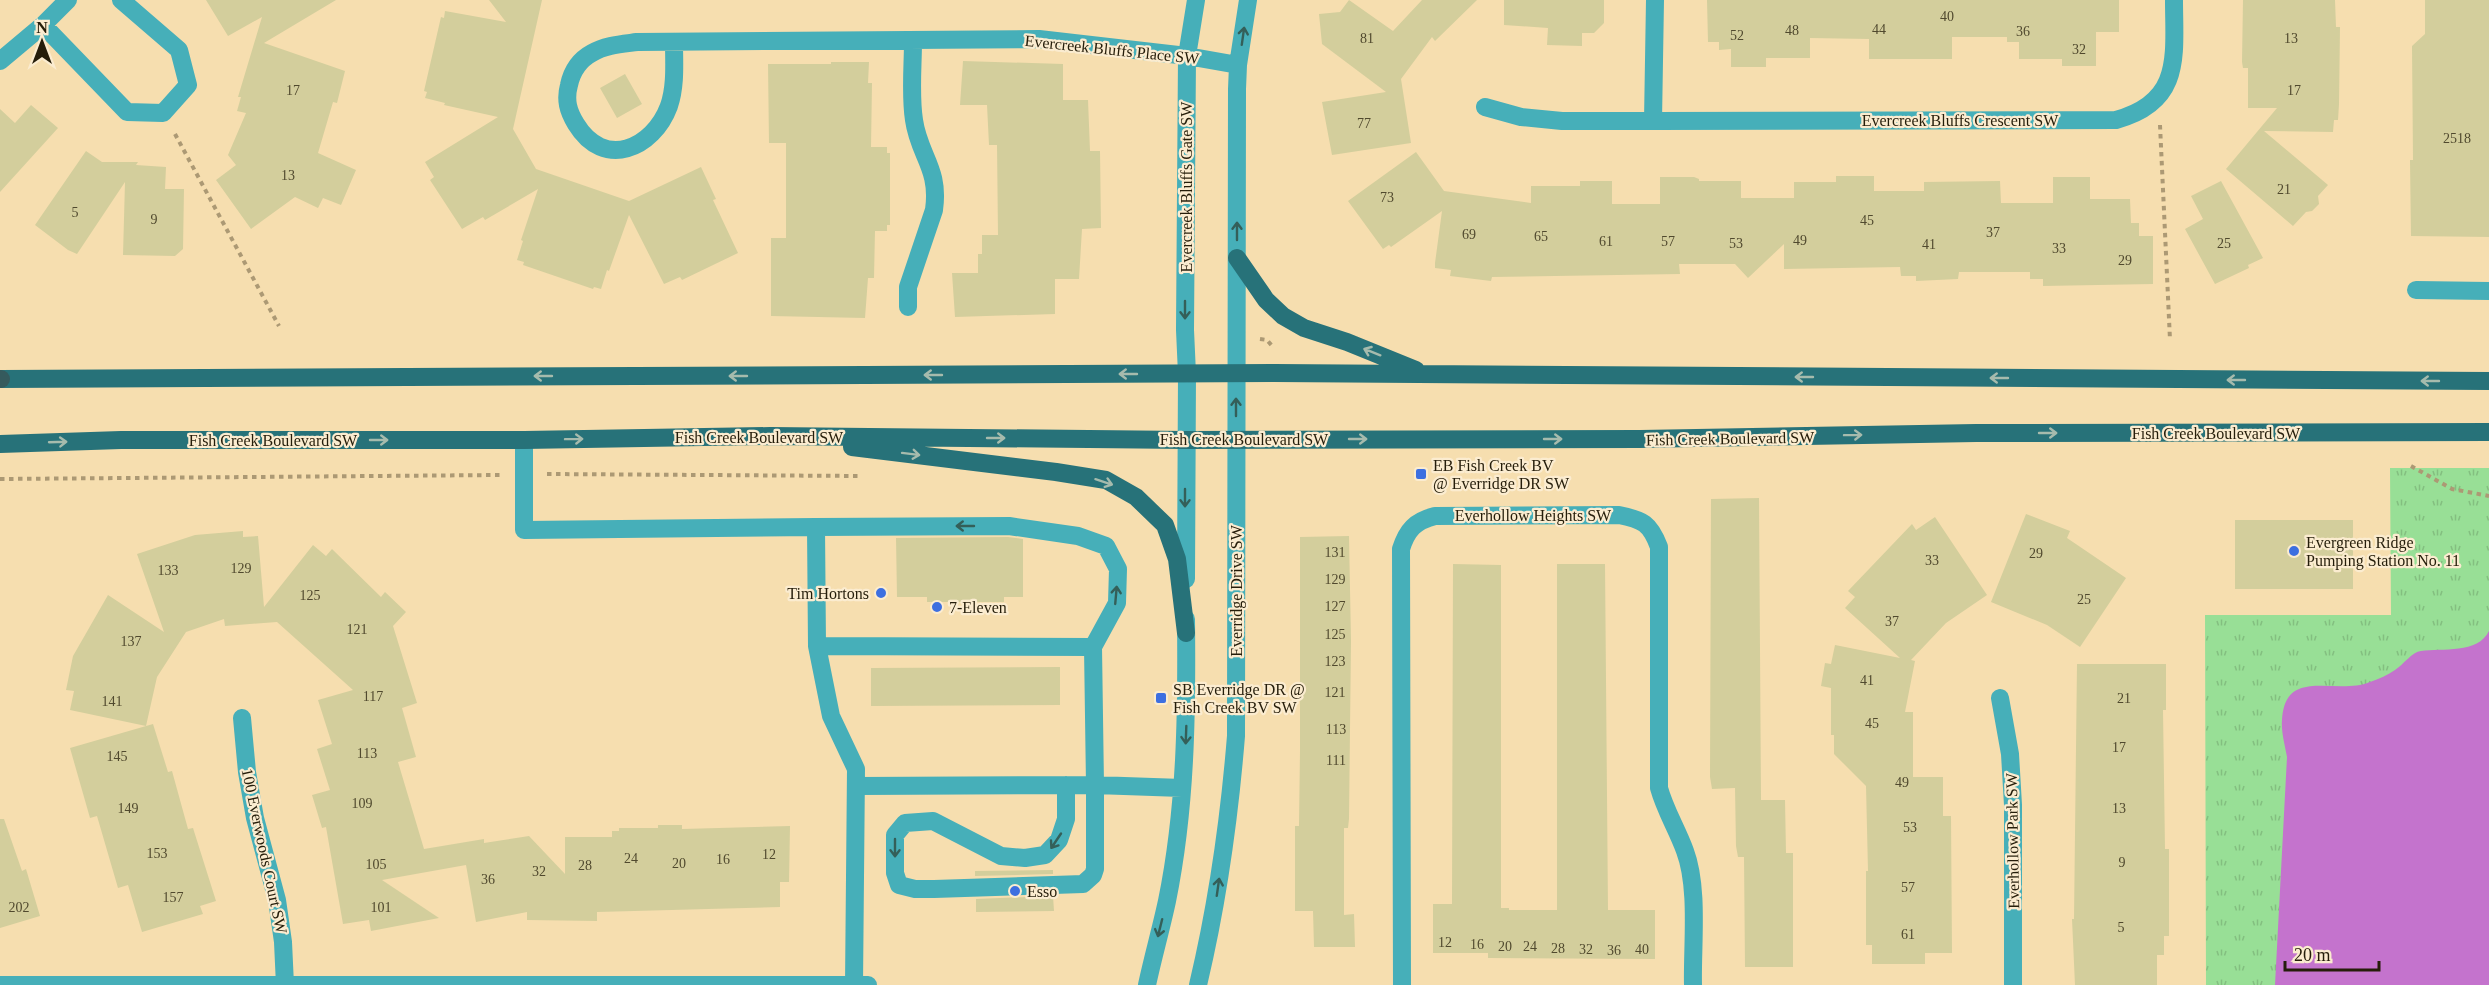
<svg xmlns="http://www.w3.org/2000/svg" width="2489" height="985" font-family="'Times New Roman',serif">
<style>
.park{fill:url(#park-tufts)}
.water{fill:#c473cd}
.building{fill:#d3ce9c}
.lines{fill:none;stroke-linecap:round;stroke-linejoin:round}
.path{stroke:#ac9974;stroke-width:4;stroke-dasharray:4.5 4.5;stroke-linecap:butt}
.minor{stroke:#46afb9;stroke-width:18}
.major{stroke:#277279;stroke-width:18}
.highway{stroke:#355a5d;stroke-width:18}
.oneway{stroke:#345f59}
.oneway2{stroke:#a6bbad}
.poi-dot{fill:#3d6fe0;stroke:#fbecd0;stroke-width:2}
.labels{text-anchor:middle;stroke-width:4.5;stroke-linejoin:round;paint-order:stroke}
.number-label{font-size:14px;fill:#50492e}
.street-label{font-size:16px;fill:#251d0a;stroke:#fbecd0}
.poi-label{font-size:16px;fill:#251d0a;stroke:#fbecd0;text-anchor:start}
</style>
<defs>
<pattern id="park-tufts" width="24" height="20" patternUnits="userSpaceOnUse" patternTransform="scale(1.5)"><rect width="24" height="20" fill="#98df96"/><path d="M3 7l-1-3M5 7V3M7 7l1-3M15 17l-1-3M17 17v-4M19 17l1-3" fill="none" stroke="#83bf80"/></pattern>
</defs>
<rect width="100%" height="100%" fill="#f6deaf"/>
<path class="park" d="M2390,468H2489V985H2206L2205,615H2391Z"/>
<path class="water" d="M2489,631V985H2275L2287,757C2285,745 2281,732 2282,720C2285,666 2336,696 2370,682C2379,679 2388,675 2395,670C2404,664 2412,652 2421,651C2442,648 2478,654 2489,631Z"/>
<path class="building" d="M206,0H336L264,43L345,71L337,103L333,102L318,153L356,170L341,205L323,198L318,208L295,197L251,229L216,180L236,165L228,155L246,113L237,111L241,97H238L262,17L228,36Z
M489,0H542L513,129L536,169L629,201L701,167L716,199L713,200L738,253L682,280L680,277L664,284L629,215L609,271L607,270L601,289L594,287L593,289L523,265L524,262L517,260L523,241L521,240L538,189L485,220L483,217L462,229L430,180L434,177L425,162L498,117L444,105L445,103L425,98L427,92L424,91L441,17L444,18L445,11L506,22Z
M1349,0L1393,31L1422,0H1477L1435,41L1432,37L1401,79L1411,143L1332,155L1322,102L1386,92L1322,44L1319,14L1340,12Z
M1504,0H1604V23L1594,33H1582V46L1547,45L1548,28L1504,25Z
M1707,0H2119V32H2096V66H2062V59H2019V42H2007V37H1952V59H1869V39L1810,38V58H1766V67H1731V49L1719,50V42H1708Z
M2243,0H2335L2336,27H2340L2339,104L2338,120H2334L2333,132L2264,131L2328,185L2318,196L2319,204L2312,211L2306,212L2293,226L2226,169L2277,108H2248V68H2243L2242,62Z
M2425,0H2489V237L2411,236L2410,160H2413L2412,46L2425,34Z
M963,61L1063,64V100H1088L1090,151H1100L1101,228L1082,229L1079,279H1055V314L955,317L952,273H978V254H982V235H998L997,145H989L987,105H960Z
M831,62H869L868,83H872L871,147H887V153H890V225H887V231H875L874,278H868L865,318L771,316V238H786V143H769L768,64H831Z
M625,74L642,104L617,118L600,88Z
M31,105L58,128L0,192V109L15,123Z
M86,151L102,162H138L136,165L166,167L165,189H184L183,249L175,256L123,255L125,182L77,254L68,250L35,225Z
M1416,152L1444,191L1531,203V186H1580V181H1612V204H1660V177H1694L1699,179V181H1741V198H1794V182H1836V176H1874V191H1924V182L2000,181L2001,203H2053V177H2090V199H2130L2131,223H2139V236H2153V284L2043,286V279H2030V272H1959L1958,279L1916,281V276H1901L1900,267L1784,269V244L1748,278L1735,264H1679L1680,274L1492,277L1491,281L1450,276L1451,270L1435,268V263L1442,211L1391,247L1389,245L1383,249L1348,201Z
M2221,181L2263,258L2248,265L2249,268L2215,284L2185,229L2203,219L2191,196Z
M1759,498L1761,800H1785L1786,853H1793V967H1745L1744,857H1738L1736,846L1735,788L1712,789L1710,777L1711,499Z
M2026,514L2070,531L2067,538L2126,578L2080,647L2047,625L1991,602Z
M1935,517L1987,595L1946,623L1911,660L1915,661L1905,712H1913V777H1943V816H1951L1952,953H1925V964H1872V945H1866V871H1868L1866,786L1834,754V735H1831V688L1821,686L1825,663L1831,664L1835,645L1900,658L1845,608L1855,597L1848,591L1912,524L1916,530Z
M2235,520H2353V589H2235Z
M243,531V537L258,536L264,607L313,545L326,556L332,549L381,597L385,592L406,612L393,626L417,703L402,708L416,757L398,762L424,849L484,839V843L529,836L565,874V837H612V831H619V828H658V825H682V829L790,826L789,882H780V907L597,912V921L527,920V912L476,922L466,865L382,880L439,918L371,931L369,920L343,924L326,827L322,828L312,795L330,790L317,749L332,744L318,700L353,690L277,622L225,626L224,619L186,632L157,677L146,726L70,710L74,691L66,690L73,656L108,595L164,632L137,554L195,535Z
M1349,536L1351,641L1349,819L1348,828H1344V915L1354,914L1355,947H1314L1313,911H1295V826H1299L1300,751V537Z
M1008,537L1023,539V597H1004V602H927V597H897L896,538Z
M1453,564L1501,565V908H1509V910H1557V564H1605L1608,910H1655V959L1488,958V953H1433V904H1452Z
M2077,664H2166V710H2163L2165,849H2169V936H2164V955H2157V985H2075L2072,919H2074Z
M1060,667V705L871,706V668Z
M153,724L168,772L172,771L188,829L193,828L216,901L200,906L203,914L142,932L128,885L118,888L97,816L90,818L70,748Z
M0,819H4L22,871L26,869L40,916L0,928Z
M1053,870V874L975,876V871Z
M1053,896L1054,911L976,912V899Z"/>
<g class="lines">
<path class="path" d="M2160,125L2170,340
M175,134L279,326
M1260,339L1267,340L1273,347
M2411,466L2452,489L2489,496
M547,474L860,476
M0,479L500,475"/>
<path class="minor" d="M1655,0L1653,121L2116,120C2183,102 2174,55 2174,0
M43,25L127,112L163,113L188,85L179,50L121,0
M674,42C674,63 676,85 669,106C653,149 604,170 576,124C568,111 565,100 569,85C572,71 579,60 592,53C605,45 622,44 637,42L1039,39L1187,56L1238,65
M0,61L43,25L68,0
M1485,107L1521,117L1562,121H1653
M2416,290L2489,291
M908,307V287L934,210C940,168 919,156 914,120C910,95 913,66 913,41
M524,440V530L816,527L817,646L831,716L856,769L854,985
M816,527L1009,526L1078,536L1106,546L1118,569L1117,603L1093,647
M1186,579L1187,374L1185,330L1187,56L1196,0
M817,646L1093,647L1095,785L857,786
M2000,698L2010,754L2013,805V985
M242,718L247,772L255,818L277,900L283,942L285,985
M1066,785V819L1059,840L1045,855L1025,858L1001,856L933,821L905,823L895,835V873L899,885L915,889H934L1083,884L1093,875L1095,869V785L1182,788
M0,985H868
M1147,985C1153,957 1161,929 1167,901C1186,808 1187,713 1186,619
M1198,985C1218,901 1229,822 1236,736L1237,89L1238,65L1248,0
M1402,985L1401,549C1407,530 1415,521 1435,516L1619,515C1643,520 1650,523 1659,547V788C1665,810 1677,829 1685,851C1699,888 1692,946 1693,985"/>
<path class="major" d="M1237,258L1266,300L1283,316L1304,328L1347,342L1416,370
M0,379L1274,373L2489,381
M0,444L121,440H524L770,436L1186,440L1640,439L1976,433L2489,432
M852,447L1056,472L1106,480L1136,497L1165,525L1177,559L1186,633"/>
<path class="highway" d="M0,379H1"/>
</g>
<defs><path id="oneway-shaft" d="M-6 0H5M1.5-3L5.5 0L1.5 3" fill="none" stroke-width="1.6" stroke-linecap="round" stroke-linejoin="round" transform="scale(1.5)"/></defs>
<g class="oneway">
<use href="#oneway-shaft" transform="translate(1243 36) rotate(-82)"/>
<use href="#oneway-shaft" transform="translate(1237 231) rotate(-90)"/>
<use href="#oneway-shaft" transform="translate(1185 310) rotate(90)"/>
<use href="#oneway-shaft" transform="translate(1236 407) rotate(-90)"/>
<use href="#oneway-shaft" transform="translate(1185 498) rotate(90)"/>
<use href="#oneway-shaft" transform="translate(965 526) rotate(180)"/>
<use href="#oneway-shaft" transform="translate(1116 595) rotate(-85)"/>
<use href="#oneway-shaft" transform="translate(1186 735) rotate(92)"/>
<use href="#oneway-shaft" transform="translate(1056 841) rotate(124)"/>
<use href="#oneway-shaft" transform="translate(895 848) rotate(90)"/>
<use href="#oneway-shaft" transform="translate(1218 887) rotate(-82)"/>
<use href="#oneway-shaft" transform="translate(1160 928) rotate(104)"/>
</g>
<g class="oneway2">
<use href="#oneway-shaft" transform="translate(1372 352) rotate(-158)"/>
<use href="#oneway-shaft" transform="translate(1128 374) rotate(180)"/>
<use href="#oneway-shaft" transform="translate(933 375) rotate(180)"/>
<use href="#oneway-shaft" transform="translate(543 376) rotate(180)"/>
<use href="#oneway-shaft" transform="translate(738 376) rotate(180)"/>
<use href="#oneway-shaft" transform="translate(1804 377) rotate(-180)"/>
<use href="#oneway-shaft" transform="translate(1999 378) rotate(-180)"/>
<use href="#oneway-shaft" transform="translate(2236 380) rotate(-180)"/>
<use href="#oneway-shaft" transform="translate(2430 381) rotate(180)"/>
<use href="#oneway-shaft" transform="translate(2048 433)"/>
<use href="#oneway-shaft" transform="translate(1853 435) rotate(-1)"/>
<use href="#oneway-shaft" transform="translate(996 438)"/>
<use href="#oneway-shaft" transform="translate(574 439) rotate(-1)"/>
<use href="#oneway-shaft" transform="translate(1358 439)"/>
<use href="#oneway-shaft" transform="translate(1553 439)"/>
<use href="#oneway-shaft" transform="translate(379 440)"/>
<use href="#oneway-shaft" transform="translate(58 442) rotate(-2)"/>
<use href="#oneway-shaft" transform="translate(911 454) rotate(7)"/>
<use href="#oneway-shaft" transform="translate(1104 482) rotate(18)"/>
</g>
<g class="poi-dot">
<rect x="1415" y="468" width="12" height="12" rx="3"/>
<circle cx="2294" cy="551" r="6"/>
<circle cx="881" cy="593" r="6"/>
<circle cx="937" cy="607" r="6"/>
<rect x="1155" y="692" width="12" height="12" rx="3"/>
<circle cx="1015" cy="891" r="6"/>
</g>
<g class="labels">
<g class="number-label">
<text x="1947" y="21">40</text>
<text x="1879" y="34">44</text>
<text x="1792" y="35">48</text>
<text x="2023" y="36">36</text>
<text x="1737" y="40">52</text>
<text x="1367" y="43">81</text>
<text x="2291" y="43">13</text>
<text x="2079" y="54">32</text>
<text x="293" y="95">17</text>
<text x="2294" y="95">17</text>
<text x="1364" y="128">77</text>
<text x="2457" y="143">2518</text>
<text x="288" y="180">13</text>
<text x="2284" y="194">21</text>
<text x="1387" y="202">73</text>
<text x="75" y="217">5</text>
<text x="154" y="224">9</text>
<text x="1867" y="225">45</text>
<text x="1993" y="237">37</text>
<text x="1469" y="239">69</text>
<text x="1541" y="241">65</text>
<text x="1800" y="245">49</text>
<text x="1606" y="246">61</text>
<text x="1668" y="246">57</text>
<text x="1736" y="248">53</text>
<text x="2224" y="248">25</text>
<text x="1929" y="249">41</text>
<text x="2059" y="253">33</text>
<text x="2125" y="265">29</text>
<text x="1335" y="557">131</text>
<text x="2036" y="558">29</text>
<text x="1932" y="565">33</text>
<text x="241" y="573">129</text>
<text x="168" y="575">133</text>
<text x="1335" y="584">129</text>
<text x="310" y="600">125</text>
<text x="2084" y="604">25</text>
<text x="1335" y="611">127</text>
<text x="1892" y="626">37</text>
<text x="357" y="634">121</text>
<text x="1335" y="639">125</text>
<text x="131" y="646">137</text>
<text x="1335" y="666">123</text>
<text x="1867" y="685">41</text>
<text x="1335" y="697">121</text>
<text x="373" y="701">117</text>
<text x="2124" y="703">21</text>
<text x="112" y="706">141</text>
<text x="1872" y="728">45</text>
<text x="1336" y="734">113</text>
<text x="2119" y="752">17</text>
<text x="367" y="758">113</text>
<text x="117" y="761">145</text>
<text x="1336" y="765">111</text>
<text x="1902" y="787">49</text>
<text x="362" y="808">109</text>
<text x="128" y="813">149</text>
<text x="2119" y="813">13</text>
<text x="1910" y="832">53</text>
<text x="157" y="858">153</text>
<text x="769" y="859">12</text>
<text x="631" y="863">24</text>
<text x="723" y="864">16</text>
<text x="2122" y="867">9</text>
<text x="679" y="868">20</text>
<text x="376" y="869">105</text>
<text x="585" y="870">28</text>
<text x="539" y="876">32</text>
<text x="488" y="884">36</text>
<text x="1908" y="892">57</text>
<text x="173" y="902">157</text>
<text x="19" y="912">202</text>
<text x="381" y="912">101</text>
<text x="2121" y="932">5</text>
<text x="1908" y="939">61</text>
<text x="1445" y="947">12</text>
<text x="1477" y="949">16</text>
<text x="1505" y="951">20</text>
<text x="1530" y="951">24</text>
<text x="1558" y="953">28</text>
<text x="1586" y="954">32</text>
<text x="1642" y="954">40</text>
<text x="1614" y="955">36</text>
</g>
<g class="street-label">
<text transform="translate(1112 49) rotate(6)" y="6">Evercreek Bluffs Place SW</text>
<text x="1960" y="126">Evercreek Bluffs Crescent SW</text>
<text transform="translate(1186 187) rotate(-90)" y="6">Evercreek Bluffs Gate SW</text>
<text x="2216" y="439">Fish Creek Boulevard SW</text>
<text x="759" y="443">Fish Creek Boulevard SW</text>
<text transform="translate(1730 438) rotate(-1)" y="6">Fish Creek Boulevard SW</text>
<text x="1244" y="445">Fish Creek Boulevard SW</text>
<text x="273" y="446">Fish Creek Boulevard SW</text>
<text x="1533" y="521">Everhollow Heights SW</text>
<text transform="translate(1236 591) rotate(-90)" y="6">Everridge Drive SW</text>
<text transform="translate(2012 841) rotate(-91)" y="6">Everhollow Park SW</text>
<text transform="translate(265 851) rotate(78)" y="6">100 Everwoods Court SW</text>
</g>
<g class="poi-label">
<text x="1433" y="471">EB Fish Creek BV<tspan x="1433" dy="18">@ Everridge DR SW</tspan></text>
<text x="2306" y="548">Evergreen Ridge<tspan x="2306" dy="18">Pumping Station No. 11</tspan></text>
<text x="869" y="599" text-anchor="end">Tim Hortons</text>
<text x="949" y="613">7-Eleven</text>
<text x="1173" y="695">SB Everridge DR @<tspan x="1173" dy="18">Fish Creek BV SW</tspan></text>
<text x="1027" y="897">Esso</text>
</g>
</g>
<g transform="translate(42 42)" stroke="#fbecd0" stroke-width="4.5" paint-order="stroke">
<path d="M0-4.5L10 22L0 15L-10 22Z" fill="#251d0a"/>
<text y="-9" font-size="16" font-weight="bold" text-anchor="middle" fill="#251d0a">N</text>
</g>
<path d="M2285 961v9h94v-9" fill="none" stroke="#251d0a" stroke-width="3"/>
<text x="2294" y="961" font-size="18" fill="#251d0a" stroke="#fbecd0" stroke-width="4.5" paint-order="stroke">20 m</text>
</svg>
